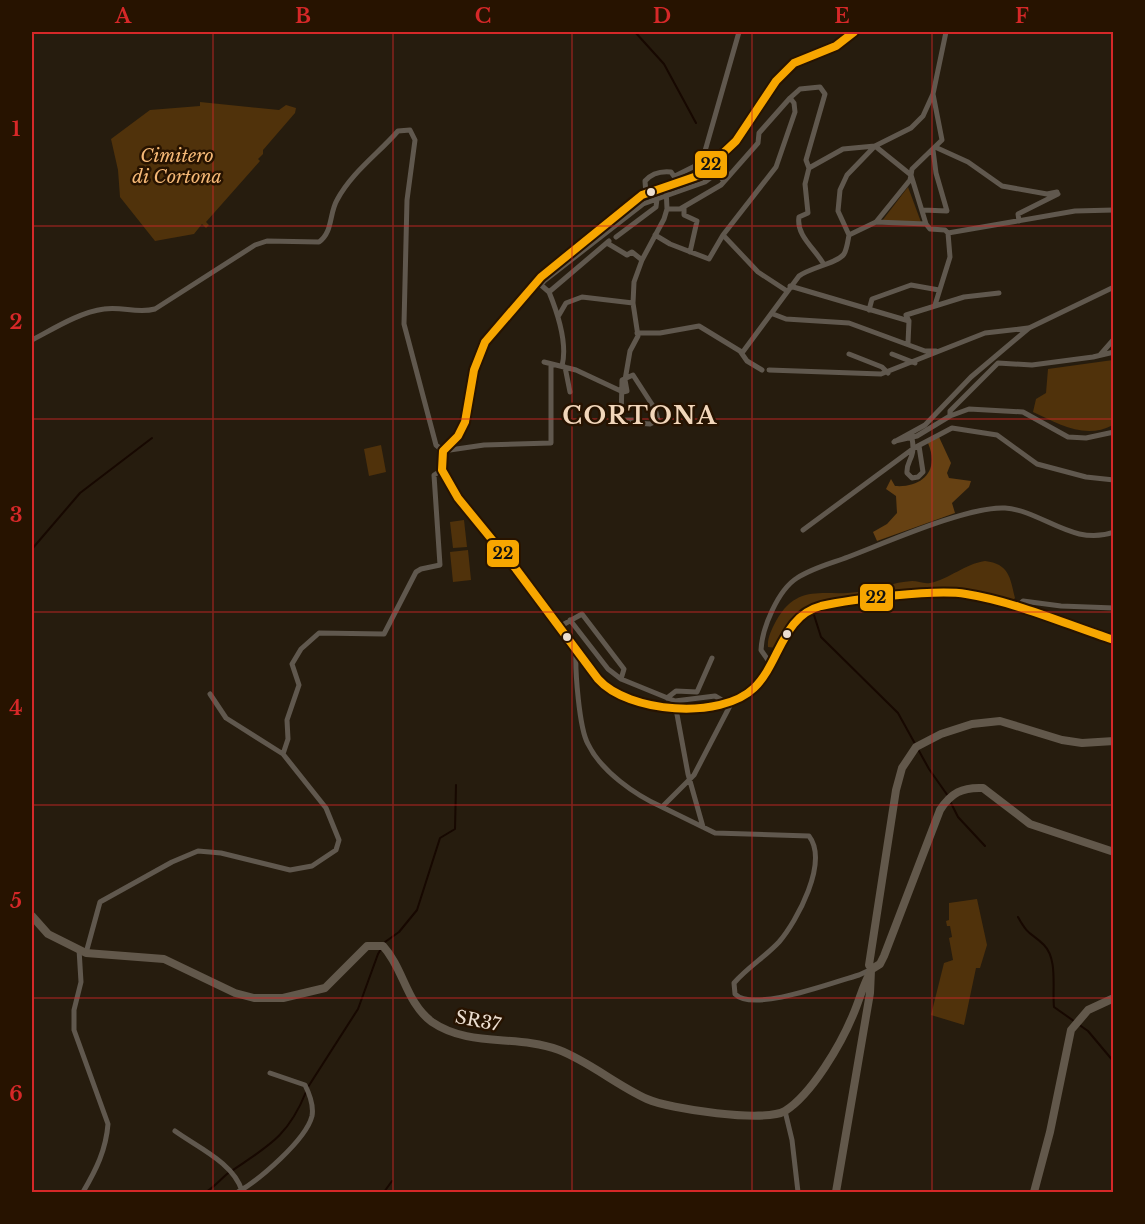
<svg xmlns="http://www.w3.org/2000/svg" width="1145" height="1224" font-family="'Libre Baskerville',serif">
<style>
.green{fill:#50320b}
.forest{fill:#664113}
.lines{fill:none;stroke-linecap:round;stroke-linejoin:round}
.stream{stroke:#170801;stroke-width:2}
.street{stroke:#60584e;stroke-width:5}
.secondary{stroke:#62584b;stroke-width:8}
.bus-1-casing{stroke:#271300;stroke-width:12}
.bus-1{stroke:#f7a600;stroke-width:8}
.grid{fill:none;stroke:#d62828;stroke-width:1.5;stroke-opacity:0.55}
.bus-dot{fill:#ecded0;stroke:#271300;stroke-width:2}
.labels{text-anchor:middle;stroke-width:5;stroke-linejoin:round;paint-order:stroke}
.park-label{font-size:18px;font-style:italic;fill:#f5b876;stroke:#271300}
.street-label{font-size:18px;fill:#ecded0;stroke:#271300}
.district-label{font-size:24px;font-weight:bold;letter-spacing:1.5px;fill:#f1d6ba;stroke:#271300}
.line-badge{stroke:#271300;stroke-width:2}
.pale-badge-label{font-size:16px;text-anchor:middle;font-weight:bold;fill:#111}
.neatline{fill:none;stroke:#d62828;stroke-width:2}
.grid-label{font-size:20px;text-anchor:middle;font-weight:bold;fill:#d62828}
</style>
<rect width="100%" height="100%" fill="#261c0e"/>
<path class="green" d="M200,102L279,110L286,105L296,108L295,113L263,150V154L258,159L260,161L206,222L209,225L206,228L202,224L194,234L155,241L120,197L118,170L111,139L150,110L200,106Z
M908,187L921,222L882,221Z
M1113,360V425C1085,440 1059,424 1033,412L1036,399L1046,393L1048,369Z
M381,445L386,472L369,476L364,449Z
M464,520L467,547L453,548L450,522Z
M468,550L471,580L453,582L450,552Z
M985,561C1009,564 1010,577 1015,598L1010,603L972,590L948,588L818,603L805,608L791,621L776,648L768,647C767,638 772,629 776,621C798,582 825,597 857,592C875,590 894,582 912,581C918,581 923,584 930,583C950,579 964,564 985,561Z
M977,899L987,945L980,968H976L964,1025L931,1015L944,963L953,960L949,938L952,937L950,926H947L946,921L949,920V903Z"/>
<path class="forest" d="M939,437L951,463L947,473L949,478L971,481L969,487L952,503L955,513L877,541L873,532L887,524L897,513L896,496L886,489L891,479L895,486C922,488 940,471 928,443Z"/>
<g class="lines">
<path class="stream" d="M635,32L664,64L696,123
M32,549L80,493L152,438
M814,615L821,637L898,713L929,769L948,796
M950,801L958,817L985,846
M1018,917C1029,937 1031,932 1044,945C1058,959 1052,989 1054,1007L1088,1031L1114,1062
M308,1087L358,1009L378,954L385,942L399,932L417,910L440,838L455,829L456,785
M206,1192C214,1187 220,1180 227,1174C266,1147 287,1139 306,1092
M384,1192L392,1181"/>
<path class="street" d="M875,146L911,175L912,169L942,140L933,94L946,32
M935,147L968,162L1002,186L1047,194L1057,192
M911,175L926,224L876,222L910,180Z
M675,176L697,165L703,158L739,32
M646,194L645,181C652,173 661,171 671,172L676,179
M684,207V215L697,221L690,252
M667,209H680L721,185L758,143L759,133L790,98L800,89L820,87L825,94L806,160L809,168
M923,210L947,211L936,173L933,150
M1019,221L1018,214L1058,194
M926,224L930,229L945,230L948,233L1075,211L1114,210
M655,235L670,244L709,259L723,235L776,167L795,112L794,103L790,98
M723,235L758,272L787,291
M849,235L838,211L840,190L847,175L875,146L911,128L923,116L933,94
M616,237L656,207L657,199
M607,243L627,255L632,252L642,260
M823,263C814,248 796,235 799,217L808,213L805,184L809,168L843,149L875,146
M790,286L909,321
M549,292L541,285L544,281L643,204L705,182L717,173L724,181
M935,305L950,257L948,233
M869,310L872,299L911,285L939,290
M773,314L786,319L849,323L925,351H936
M559,315L566,303L582,297L633,303
M637,333H660L699,326L740,351L747,361L762,370
M32,340C53,329 80,312 104,309C122,306 137,314 155,309L255,245L267,241L319,242C333,232 329,214 337,200C352,172 378,154 398,131L410,130L415,140L407,200L404,324L436,445L443,451L484,445L551,443V365
M908,343L909,321L906,315L964,297L999,293
M742,353L799,276C809,268 838,263 844,254C847,249 848,240 849,235L876,222
M849,354L882,367L888,373
M892,354L915,363
M1100,355L1114,339
M544,362L576,370L623,392L627,391L625,380L630,351L638,336L633,303L634,282L642,260L664,219L667,209L666,187
M562,366C568,343 558,314 549,292L609,241
M565,367L570,392
M769,370L881,374L985,333L1028,328
M633,375L655,409L658,420L650,424L637,423V420H621L622,380Z
M950,416V411L998,363L1032,365L1093,357L1114,352
M912,438C916,460 906,459 907,473L912,478L918,477L923,472L919,446
M895,441L917,436L950,416L969,409L1023,412L1068,437L1086,438L1114,432
M894,442L925,425L971,377L1029,328L1114,287
M803,530L914,448L952,428L997,435L1037,464L1086,477L1114,480
M1017,607L1023,601L1061,606L1114,608
M559,627L582,614L624,669L621,679L608,669L570,620
M576,651C575,670 579,728 588,744C601,771 635,795 662,807
M772,666L761,650C762,628 778,590 797,578C812,568 832,563 848,557C885,543 968,506 1005,508C1043,511 1073,547 1114,532
M621,679L675,701L715,696L725,702
M667,698L676,691L697,692L712,658
M733,700L694,775L662,807L715,833L809,836C829,862 797,921 779,942C765,957 748,967 734,983L735,994C753,1013 834,982 859,975L872,969
M676,709L688,774L703,827
M283,754L288,739L287,720L299,685L292,664L301,649L319,633L384,634L416,572L421,569L440,565L434,475L442,470
M79,949L81,982L74,1010V1030L108,1124C106,1150 96,1170 83,1192
M86,953L100,902L172,862L198,851L221,853L290,870L312,866L336,850L339,840L326,808L283,754L226,718L210,694
M785,1111L792,1140L798,1192
M175,1131C197,1147 234,1163 242,1191
M238,1192C259,1180 306,1140 312,1116C314,1105 310,1095 305,1085L270,1073"/>
<path class="secondary" d="M854,32L836,46L794,63L776,81L736,141L700,175L642,195L541,277L485,342L474,370L465,422L458,436L443,451L442,470L458,498L516,569L598,679C628,713 721,720 754,688C780,663 782,616 821,606C853,599 935,589 966,594C1016,602 1065,624 1114,640
M1114,741L1082,743L1062,740L1000,721L972,724L941,734L916,747L902,768L896,790L869,965L872,969L880,964L884,956L940,810C951,793 962,787 983,788L1030,824L1114,852
M32,916L48,934L86,953L164,959L235,993L254,998H283L325,988L367,946H383C404,969 406,1003 432,1022C470,1048 517,1034 559,1050C590,1062 616,1085 647,1099C669,1109 765,1123 785,1111C812,1094 841,1044 853,1015C860,999 863,984 872,969
M836,1192L870,993L871,970
M1034,1192L1050,1132L1071,1030L1088,1010L1114,998"/>
<g class="bus-1-casing">
<path id="bus-1" d="M854,32L836,46L794,63L776,81L736,141L700,175L642,195L541,277L485,342L474,370L465,422L458,436L443,451L442,470L458,498L516,569L598,679C628,713 721,720 754,688C780,663 782,616 821,606C853,599 935,589 966,594C1016,602 1065,624 1114,640"/>
</g>
<use href="#bus-1" class="bus-1"/>
</g>
<path class="grid" d="M213,32V1192M393,32V1192M572,32V1192M752,32V1192M932,32V1192M32,226H1114M32,419H1114M32,612H1114M32,805H1114M32,998H1114"/>
<g class="bus-dot">
<circle cx="651" cy="192" r="5"/>
<circle cx="787" cy="634" r="5"/>
<circle cx="567" cy="637" r="5"/>
</g>
<g class="labels">
<g class="park-label">
<text x="177" y="162">Cimitero<tspan x="177" dy="21">di Cortona</tspan></text>
</g>
<g class="street-label">
<text transform="translate(478 1021) rotate(11)" y="6">SR37</text>
</g>
<g class="district-label">
<text x="640" y="424">CORTONA</text>
</g>
</g>
<g class="line-badge">
<rect x="694" y="150" width="34" height="29" rx="6" fill="#f7a600"/>
<rect x="486" y="539" width="34" height="29" rx="6" fill="#f7a600"/>
<rect x="859" y="583" width="35" height="29" rx="6" fill="#f7a600"/>
</g>
<g class="pale-badge-label">
<text x="711" y="170">22</text>
<text x="503" y="559">22</text>
<text x="876" y="603">22</text>
</g>
<rect width="1145" height="1224" fill="none" stroke="#271300" stroke-width="66"/>
<rect x="33" y="33" width="1079" height="1158" class="neatline"/>
<g class="grid-label">
<text x="123" y="23">A</text>
<text x="303" y="23">B</text>
<text x="483" y="23">C</text>
<text x="662" y="23">D</text>
<text x="842" y="23">E</text>
<text x="1022" y="23">F</text>
<text x="16" y="136">1</text>
<text x="16" y="329">2</text>
<text x="16" y="522">3</text>
<text x="16" y="715">4</text>
<text x="16" y="908">5</text>
<text x="16" y="1101">6</text>
</g>
</svg>
